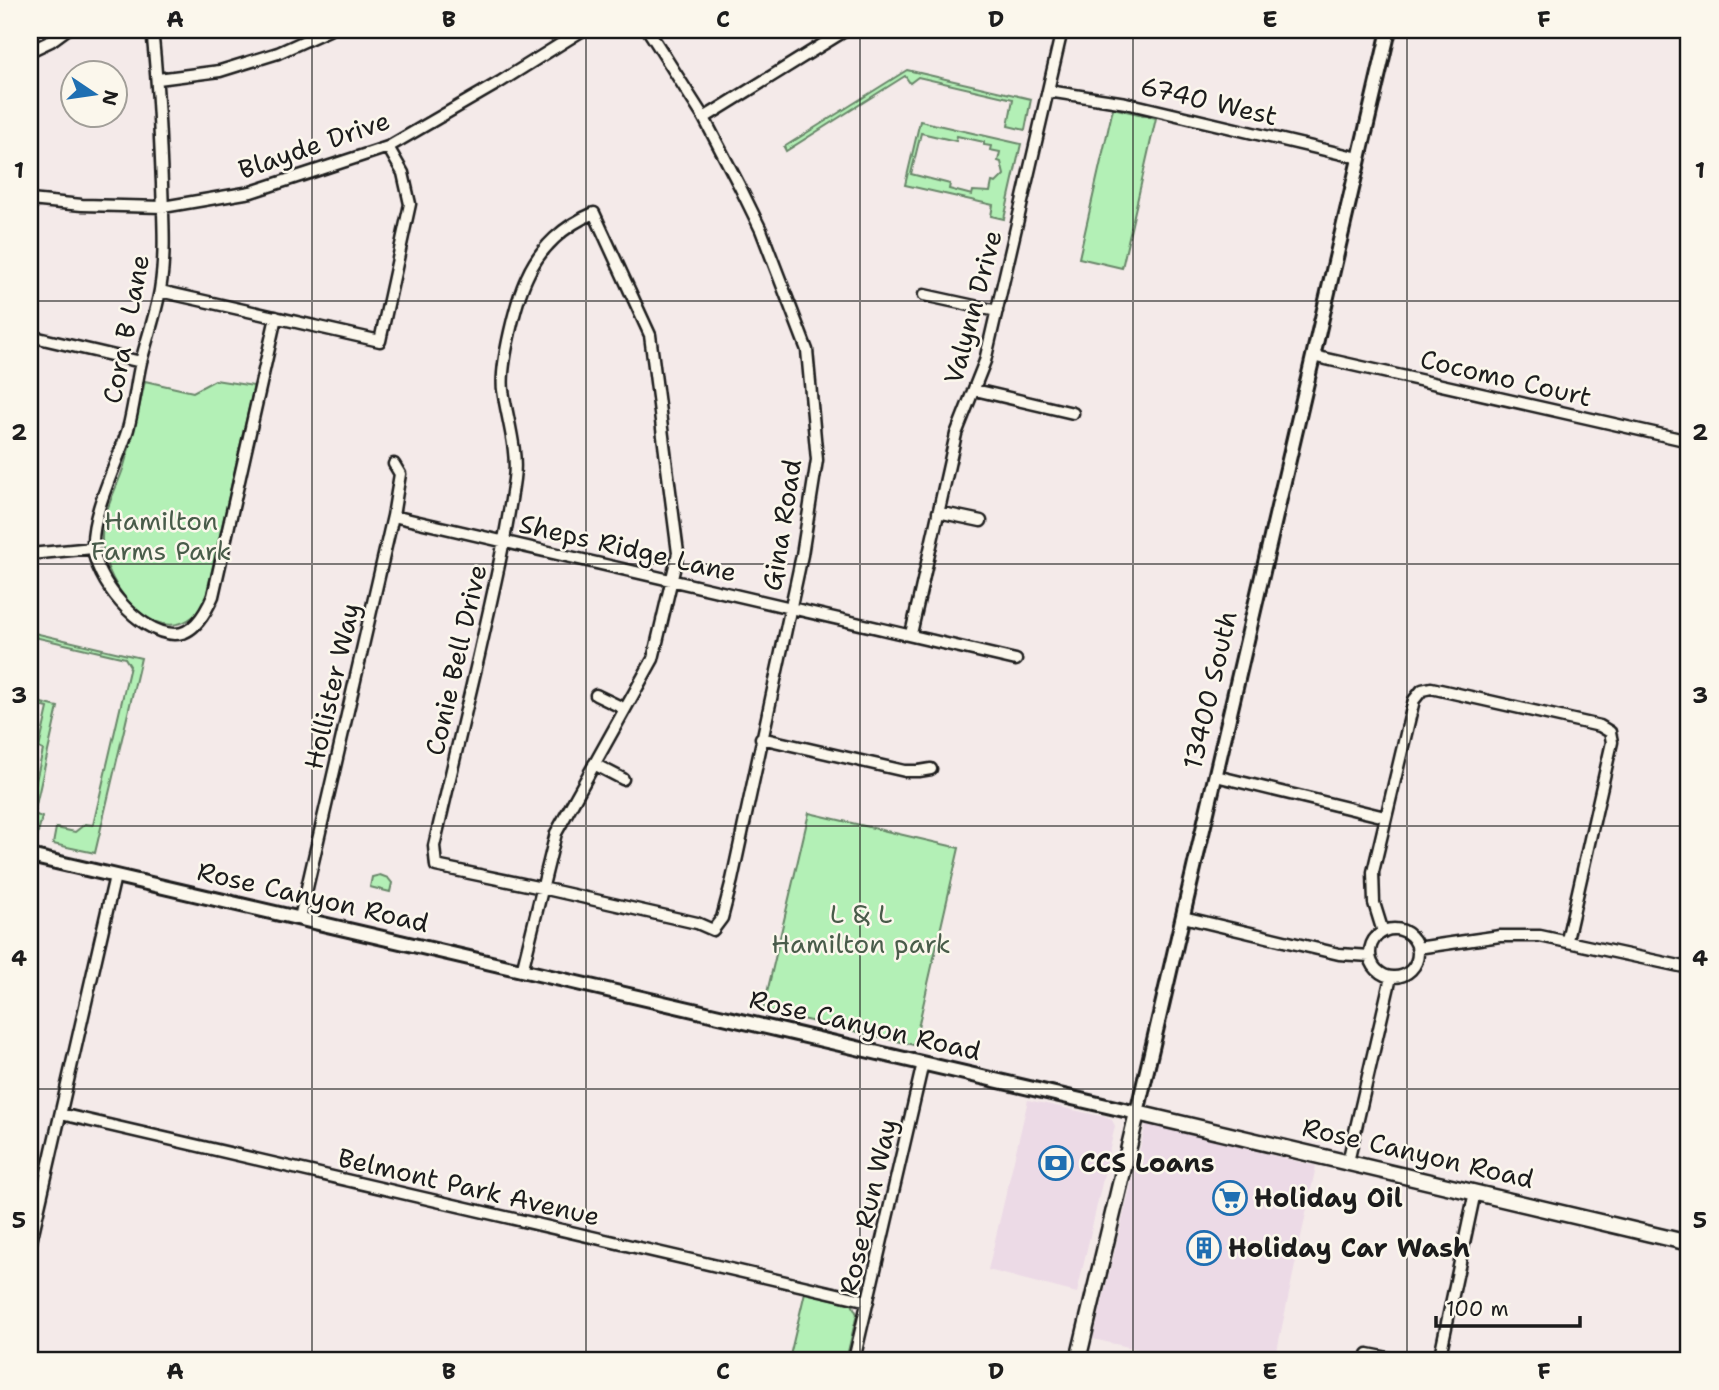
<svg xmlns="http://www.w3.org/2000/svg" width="1719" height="1390" font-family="'Shantell Sans',sans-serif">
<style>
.built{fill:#ecdae6}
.green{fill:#b3f0b6;stroke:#688669;stroke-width:2;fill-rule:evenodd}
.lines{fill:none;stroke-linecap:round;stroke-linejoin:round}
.minor-casing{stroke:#1c1c1c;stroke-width:15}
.tertiary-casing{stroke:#1c1c1c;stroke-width:18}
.secondary-casing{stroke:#1c1c1c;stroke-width:19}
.minor{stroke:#fbf7ec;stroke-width:10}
.tertiary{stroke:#fbf7ec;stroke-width:12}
.secondary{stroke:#fbf7ec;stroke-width:14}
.grid{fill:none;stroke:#1c1c1c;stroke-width:2;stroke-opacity:0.55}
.labels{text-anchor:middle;stroke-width:5;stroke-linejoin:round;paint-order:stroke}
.street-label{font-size:26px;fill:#1c1c1c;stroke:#fbf7ec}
.park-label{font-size:26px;fill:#495c4a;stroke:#fbf7ec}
.poi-label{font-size:26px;font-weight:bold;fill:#1c1c1c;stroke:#fbf7ec;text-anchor:start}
.neatline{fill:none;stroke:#1c1c1c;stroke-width:2.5}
.grid-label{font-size:23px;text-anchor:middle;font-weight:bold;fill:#1c1c1c}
</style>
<rect width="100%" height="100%" fill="#f4eae9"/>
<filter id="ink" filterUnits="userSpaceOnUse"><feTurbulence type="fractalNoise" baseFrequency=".0143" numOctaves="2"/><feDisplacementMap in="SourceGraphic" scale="14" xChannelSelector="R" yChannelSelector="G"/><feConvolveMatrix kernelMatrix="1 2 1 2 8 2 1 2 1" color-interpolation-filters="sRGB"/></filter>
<g filter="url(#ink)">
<path class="built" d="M1028,1100L1105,1117L1112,1120L1115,1126L1077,1293L988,1270Z
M1146,1124L1316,1166L1275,1360H1186L1093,1339Z"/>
<path class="green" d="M907,70L1031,99L1025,130L1008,126L1013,99L918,77L910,83L905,76L786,151L784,147Z
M1113,108L1156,118L1122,268L1079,258Z
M920,121L1021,144L1004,219L991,216L993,205L905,185ZM921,133L956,141L957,136L984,142V145L991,146L990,150L1000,152L998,161L1001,162L1004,175L996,183L992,182L990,192L973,191L972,195L949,189L950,184L911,174Z
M215,380L254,386L204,605C163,660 103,588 102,540C101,516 115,492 123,469C132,440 139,410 145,381L193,392Z
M30,632L141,658L95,853L53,844L56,828L75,832L85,824L93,825L130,666L125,658L30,636Z
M33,701L58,707L34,814L42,817L36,840L30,839V798H32L43,750L39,748L48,708L32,704Z
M809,813L959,848L914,1045L763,1010Z
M380,875L388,878L392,883L390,892L370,887L372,877Z
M805,1292L852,1304L857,1314L846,1360H789Z"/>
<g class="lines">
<g class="minor-casing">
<path id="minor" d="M152,30C158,81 160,132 162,184C163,219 166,254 160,290C156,314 147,338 141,362C136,384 134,407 128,429C118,462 91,513 93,546C95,580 138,633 174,634C194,635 206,612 213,596L276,317
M30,51L51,41L66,30
M158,79L220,71L278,53L329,30
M1048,91L1126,103L1359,158
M704,118L846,30
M30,200L82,205L163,207L251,192L388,147L500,82L583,30
M160,291L380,341L410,204L403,173L388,147
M924,295L997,311
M30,336L141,362
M1313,356L1689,441
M975,390L1073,413
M938,512L981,521
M393,516L1016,660
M30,554L93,548
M911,634L956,434L985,361L1062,30
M596,695L625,709
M761,738L905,771H919L931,769
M594,764L623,779
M1216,776L1385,817
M1183,917L1339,954L1370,956
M300,918L393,516L400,474L394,464
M1370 953a24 24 0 1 1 48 0a24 24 0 1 1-48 0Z
M1383,932L1374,903L1373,872L1414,700L1422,690L1431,688L1600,726L1610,732L1612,742L1567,940
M1417,948L1500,936H1540L1689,968
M522,971L556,833L653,659L678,553L650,335L594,213C565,225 540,247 527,277C516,300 500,365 503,390C507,419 518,450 514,479C506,539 492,597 479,655C464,719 449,782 434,846L436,866L542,888L697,923L713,930L722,918L732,880L802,555L817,460L807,350L761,230L740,187L704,118L648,30
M61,1114L868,1301
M1348,1162L1391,977
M30,1246L115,876
M854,1360L923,1063
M1367,1360L1368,1354L1399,1360
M1439,1360L1475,1192"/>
</g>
<g class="tertiary-casing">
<path id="tertiary" d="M30,856L1137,1113L1389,30"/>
</g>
<g class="secondary-casing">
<path id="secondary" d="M1078,1360L1137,1113L1689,1243"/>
</g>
<use href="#minor" class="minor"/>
<use href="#tertiary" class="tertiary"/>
<use href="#secondary" class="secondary"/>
</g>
</g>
<path class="grid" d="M312,30V1360M586,30V1360M860,30V1360M1133,30V1360M1407,30V1360M30,301H1689M30,564H1689M30,826H1689M30,1089H1689"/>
<defs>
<g id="bank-ring" transform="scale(1.75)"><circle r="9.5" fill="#fbf7ec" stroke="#1f6fb2" stroke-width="1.5"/><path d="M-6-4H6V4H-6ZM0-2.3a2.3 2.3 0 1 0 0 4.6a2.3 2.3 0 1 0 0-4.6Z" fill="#1f6fb2"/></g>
<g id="supermarket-ring" transform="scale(1.75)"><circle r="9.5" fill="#fbf7ec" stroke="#1f6fb2" stroke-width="1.5"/><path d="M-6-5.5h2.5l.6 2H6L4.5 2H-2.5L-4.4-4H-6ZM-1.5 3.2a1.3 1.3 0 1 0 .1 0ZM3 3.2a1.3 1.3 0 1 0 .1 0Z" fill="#1f6fb2"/></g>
<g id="building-ring" transform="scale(1.75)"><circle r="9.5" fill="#fbf7ec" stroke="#1f6fb2" stroke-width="1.5"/><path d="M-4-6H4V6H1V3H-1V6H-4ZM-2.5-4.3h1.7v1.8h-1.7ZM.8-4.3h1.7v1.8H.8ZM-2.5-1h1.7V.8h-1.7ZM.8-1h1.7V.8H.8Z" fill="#1f6fb2"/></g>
</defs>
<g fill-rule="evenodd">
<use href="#bank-ring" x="1056" y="1163"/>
<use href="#supermarket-ring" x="1230" y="1198"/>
<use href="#building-ring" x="1204" y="1248"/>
</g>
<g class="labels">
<g class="street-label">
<text transform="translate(1209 101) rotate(13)" y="9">6740 West</text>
<text transform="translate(314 145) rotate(-19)" y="9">Blayde Drive</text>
<text transform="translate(973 307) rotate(-75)" y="9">Valynn Drive</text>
<text transform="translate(126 329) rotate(-79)" y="9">Cora B Lane</text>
<text transform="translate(1506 378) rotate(13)" y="9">Cocomo Court</text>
<text transform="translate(782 525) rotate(-81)" y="9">Gina Road</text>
<text transform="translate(628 548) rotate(13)" y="9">Sheps Ridge Lane</text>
<text transform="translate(456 660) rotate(-77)" y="9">Conie Bell Drive</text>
<text transform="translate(332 686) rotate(-77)" y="9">Hollister Way</text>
<text transform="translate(1210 690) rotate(-77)" y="9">13400 South</text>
<text transform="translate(313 897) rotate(13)" y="9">Rose Canyon Road</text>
<text transform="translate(865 1025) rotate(13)" y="9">Rose Canyon Road</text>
<text transform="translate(1418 1153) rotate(13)" y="9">Rose Canyon Road</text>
<text transform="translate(469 1187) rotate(13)" y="9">Belmont Park Avenue</text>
<text transform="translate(868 1207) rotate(-77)" y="9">Rose Run Way</text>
</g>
<g class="park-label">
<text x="161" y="530">Hamilton<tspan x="161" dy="30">Farms Park</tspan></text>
<text x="861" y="923">L &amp; L<tspan x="861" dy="30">Hamilton park</tspan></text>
</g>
<g class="poi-label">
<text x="1080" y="1172">CCS Loans</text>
<text x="1254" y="1207">Holiday Oil</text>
<text x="1228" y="1257">Holiday Car Wash</text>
</g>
</g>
<rect width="1719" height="1390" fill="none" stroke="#fbf7ec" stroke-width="77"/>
<g transform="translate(94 94) rotate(103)"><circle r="33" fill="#fbf7ec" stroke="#a29f99" stroke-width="2"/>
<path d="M0-5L12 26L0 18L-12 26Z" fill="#1f6fb2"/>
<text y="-10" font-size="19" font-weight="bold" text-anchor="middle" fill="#1c1c1c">N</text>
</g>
<path d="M1436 1316v10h144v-10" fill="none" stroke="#1c1c1c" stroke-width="3.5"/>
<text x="1446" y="1316" font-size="21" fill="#1c1c1c" stroke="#fbf7ec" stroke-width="5" paint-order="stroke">100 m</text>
<rect x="38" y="38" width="1642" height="1314" class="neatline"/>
<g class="grid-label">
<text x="175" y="27">A</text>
<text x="449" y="27">B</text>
<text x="723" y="27">C</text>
<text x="996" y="27">D</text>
<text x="1270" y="27">E</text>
<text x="1544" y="27">F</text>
<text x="19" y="178">1</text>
<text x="1700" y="178">1</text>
<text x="19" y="440">2</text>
<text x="1700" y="440">2</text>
<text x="19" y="703">3</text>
<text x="1700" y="703">3</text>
<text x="19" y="966">4</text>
<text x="1700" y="966">4</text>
<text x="19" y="1228">5</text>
<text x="1700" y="1228">5</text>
<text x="175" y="1379">A</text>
<text x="449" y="1379">B</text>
<text x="723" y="1379">C</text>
<text x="996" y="1379">D</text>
<text x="1270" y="1379">E</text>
<text x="1544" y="1379">F</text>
</g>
</svg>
